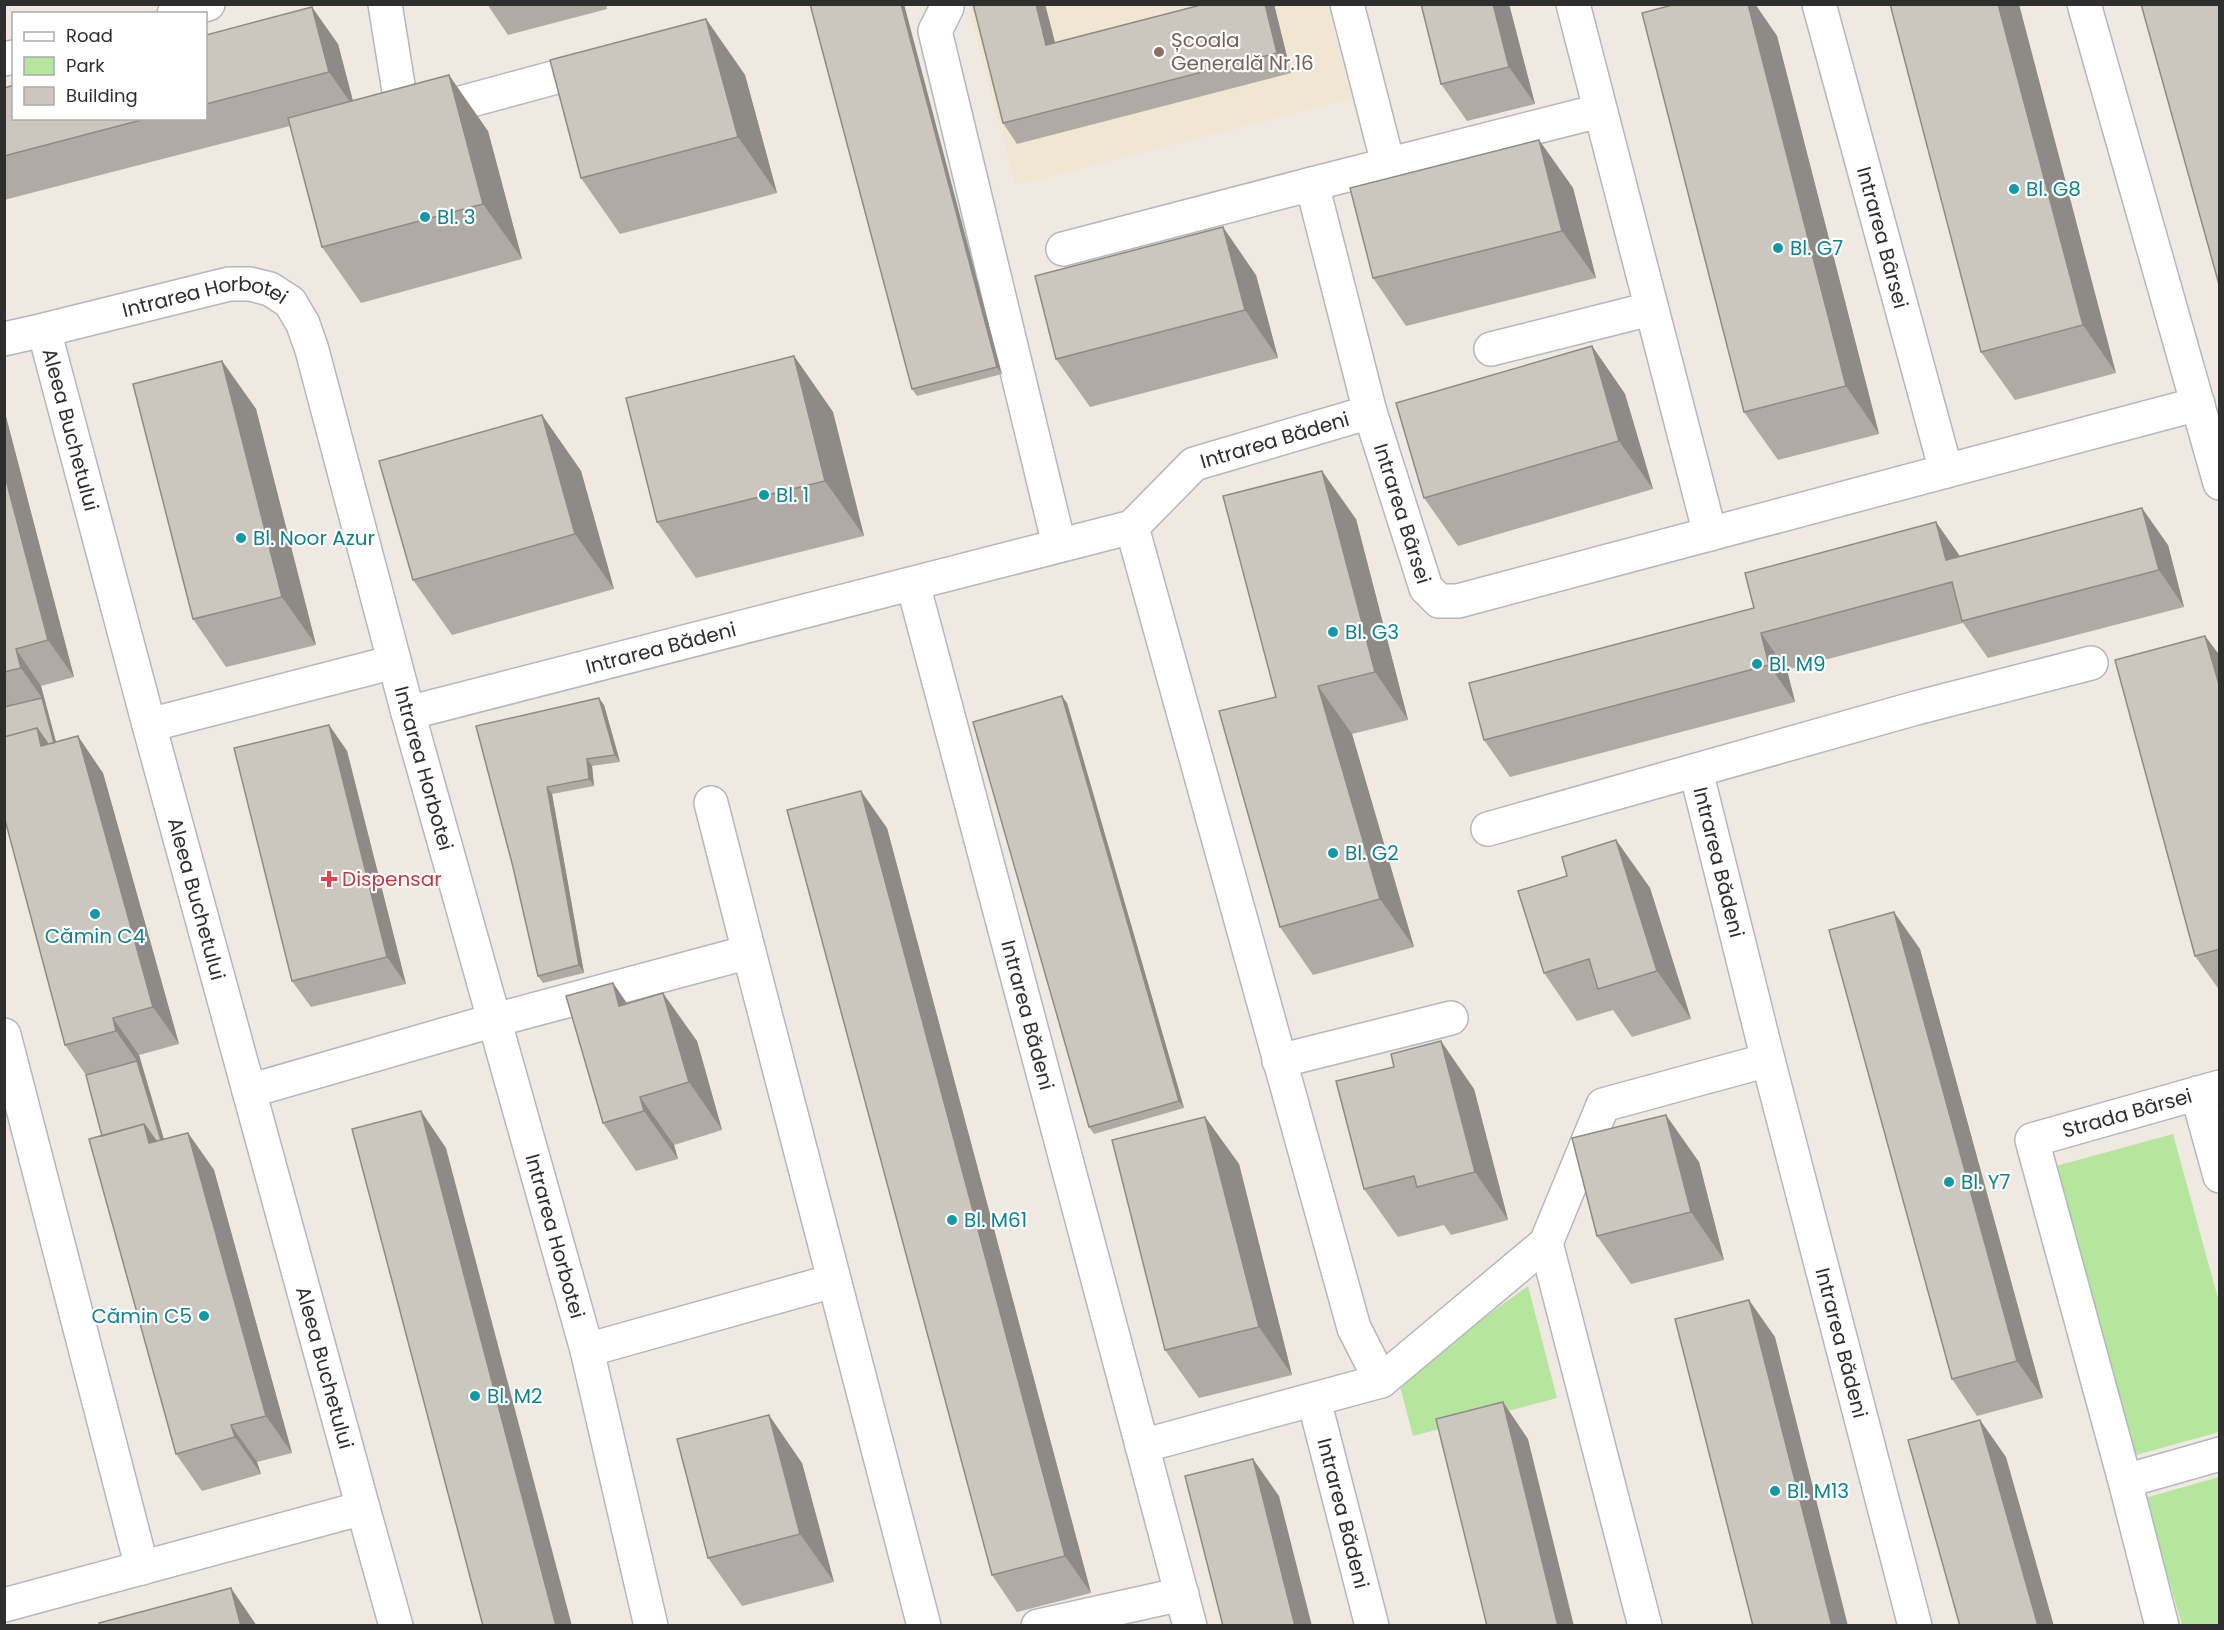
<svg xmlns="http://www.w3.org/2000/svg" width="2224" height="1630" font-family="Poppins,sans-serif">
<style>
.education{fill:#f0e6d1}
.green{fill:#b6e59e}
.lines{fill:none;stroke-linecap:round;stroke-linejoin:round}
.minor-casing{stroke:#b4b7c1;stroke-width:36}
.minor{stroke:#fff;stroke-width:33}
.wall{fill:#afaba4}
.shaded-wall{fill:#8e8b86}
.building{fill:#cbc7bf;stroke:#8e8b86;stroke-width:1.5}
.education-dot{fill:#8d6e63;stroke:#fff;stroke-width:2}
.culture-dot{fill:#0f9aa8;stroke:#fff;stroke-width:2}
.health-dot{fill:#e0444e;stroke:#fff;stroke-width:2}
.labels{text-anchor:middle;stroke-width:4.5;stroke-linejoin:round;paint-order:stroke}
.education-label{font-size:20px;fill:#785e54;stroke:#fff;text-anchor:start}
.culture-label{font-size:20px;fill:#0d838f;stroke:#fff;text-anchor:start}
.street-label{font-size:20px;fill:#2e2e2e;stroke:#fff}
.health-label{font-size:20px;fill:#be3a42;stroke:#fff;text-anchor:start}
</style>
<rect width="100%" height="100%" fill="#efe9e1"/>
<path class="education" d="M968,5H1327L1351,99L1015,185Z"/>
<path class="green" d="M2173,1134L2219,1302V1432L2136,1455L2056,1166Z
M1528,1286L1557,1398L1413,1436L1398,1379Z
M2219,1477V1625H2182L2145,1498Z"/>
<g class="lines">
<g class="minor-casing">
<g id="minor">
<path d="M385,4L399,91L409,105L426,108H442L597,66"/>
<path d="M946,4L947,7L935,31L1059,545"/>
<path d="M1347,4L1388,164"/>
<path d="M1573,4L1710,534"/>
<path id="s1" d="M1819,4L1946,471"/>
<path d="M2084,4L2220,483"/>
<path d="M174,14L208,4"/>
<path d="M4,59L14,57"/>
<path id="s2" d="M1599,111L1312,184L1370,412L1426,588L1439,601H1458L2198,404"/>
<path d="M1063,249L1312,184"/>
<path id="s3" d="M44,330L229,284H250L270,289L290,302L303,324L312,350L408,713L587,1350L651,1626"/>
<path id="s4" d="M4,339L44,330L149,725L363,1508L4,1605"/>
<path d="M1491,349L1650,309"/>
<path d="M1132,527L1354,1328L1381,1381"/>
<path id="s5" d="M913,584L1190,1626"/>
<path id="s6" d="M408,713L1132,527L1194,464L1370,412"/>
<path d="M149,725L394,662"/>
<path id="s7" d="M1696,771L1768,1060L1915,1626"/>
<path d="M711,803L749,952"/>
<path d="M1488,829L1916,708L2091,663"/>
<path d="M4,1035L142,1568"/>
<path d="M1279,1061L1451,1018"/>
<path d="M249,1091L495,1020L749,952L924,1626"/>
<path d="M2197,1093L2220,1176"/>
<path d="M1546,1243L1645,1626"/>
<path d="M587,1350L833,1281"/>
<path id="s8" d="M1314,1400L1372,1626"/>
<path d="M1142,1446L1381,1381L1546,1243L1603,1105L1768,1060"/>
<path d="M2125,1481L2220,1454"/>
<path d="M363,1508L396,1626"/>
<path d="M1038,1626L1182,1594"/>
<path id="s9" d="M2162,1626L2125,1481L2032,1140L2220,1087"/>
</g>
</g>
<use href="#minor" class="minor"/>
</g>
<path class="wall" d="M487,4H606L607,9L508,35Z
M810,4L1002,374L917,396L912,389Z
M973,4H1045L1055,43L1274,4L1291,73L1017,144L1003,123Z
M1509,4L1535,104L1467,121L1441,84Z
M1676,4H1755L1777,36L1879,434L1778,460L1744,412Z
M1890,4L2116,373L2015,400L1981,352Z
M706,19L745,75L777,193L620,234L581,178Z
M206,35L338,44L353,101L488,131L522,259L361,303L322,247L290,126L4,200V88L14,118H206Z
M1539,140L1573,188L1596,278L1406,326L1373,278Z
M1256,275L1278,358L1090,407L1056,359Z
M1592,346L1625,394L1653,489L1458,546L1424,498Z
M794,356L833,412L864,536L696,578L657,522Z
M222,361L256,409L316,645L226,667L193,619Z
M4,409L74,677L41,686L56,742L103,773L179,1044L139,1055L164,1139L188,1133L214,1170L292,1453L257,1462L261,1474L202,1491L176,1454L102,1136L86,1075L65,1045L4,816Z
M542,415L581,471L614,589L452,635L413,580Z
M1356,519L1408,720L1352,734L1414,947L1313,975L1280,927L1276,697Z
M2168,545L2184,607L1988,658L1963,623L1787,670L1795,702L1510,777L1484,740L1960,557Z
M2205,636L2220,656V991L2195,956Z
M1067,703L1184,1108L1094,1134L1089,1127Z
M604,705L620,762L592,766L594,786L552,794L584,973L543,983L538,976L513,867L476,726Z
M329,725L347,751L406,984L311,1007L292,981Z
M887,828L1091,1593L1017,1612L992,1575Z
M1616,840L1650,888L1691,1019L1632,1037L1613,1010L1577,1021L1544,973L1567,876Z
M1920,949L2043,1398L1977,1416L1952,1379Z
M613,983L627,1004L697,1041L722,1130L674,1145L678,1159L636,1171L603,1123Z
M1474,1089L1508,1220L1451,1235L1444,1225L1398,1237L1364,1189Z
M1205,1117L1239,1164L1292,1375L1199,1398L1165,1350Z
M1699,1162L1724,1260L1631,1284L1597,1236Z
M802,1463L834,1582L742,1606L708,1558Z"/>
<path class="shaded-wall" d="M901,4H904L1002,374L997,367Z
M1036,4H1045L1061,66L1046,45Z
M1265,4H1274L1291,73L1277,53Z
M1493,4H1509L1535,104L1509,67Z
M1748,4H1755L1777,36L1879,434L1846,386Z
M1998,4H2019L2116,373L2083,325Z
M312,7L338,44L355,109L329,72Z
M706,19L745,75L777,193L738,137Z
M449,75L488,131L522,259L483,204Z
M1539,140L1573,188L1596,278L1562,231Z
M1223,227L1256,275L1278,358L1245,310Z
M1592,346L1625,394L1653,489L1619,441Z
M794,356L833,412L864,536L825,481Z
M222,361L256,409L316,645L282,597Z
M4,409L74,677L48,640L4,472Z
M542,415L581,471L614,589L575,534Z
M1322,471L1356,519L1408,720L1375,672Z
M2142,508L2168,545L2184,607L2159,570Z
M1936,522L1962,559L1946,560Z
M1761,633L1787,670L1795,702L1769,665Z
M2205,636L2220,656V688Z
M16,649L41,686L67,783L41,746L37,728L42,698L21,668Z
M1318,686L1352,734L1414,947L1380,899Z
M1062,696L1067,703L1184,1108L1179,1101Z
M599,698L604,705L620,762L615,755Z
M329,725L347,751L406,984L387,957Z
M78,736L103,773L179,1044L153,1007Z
M587,759L592,766L594,786L589,779Z
M547,787L552,794L584,973L579,965Z
M861,791L887,828L1091,1593L1065,1556Z
M1616,840L1650,888L1691,1019L1657,971Z
M1894,912L1920,949L2043,1398L2017,1361Z
M613,983L646,1031L619,1006Z
M663,993L697,1041L722,1130L689,1082Z
M113,1018L139,1055L170,1161L149,1143L144,1124L137,1061L116,1031Z
M1441,1041L1474,1089L1508,1220L1475,1172Z
M640,1097L674,1145L678,1159L644,1111Z
M421,1111L446,1148L572,1626H556Z
M1666,1115L1699,1162L1724,1260L1691,1212Z
M1205,1117L1239,1164L1292,1375L1259,1327Z
M188,1133L214,1170L292,1453L266,1416Z
M1749,1300L1775,1337L1848,1626H1832Z
M1503,1402L1528,1439L1574,1626H1558Z
M769,1415L802,1463L834,1582L800,1534Z
M1980,1420L2006,1457L2054,1626H2038Z
M231,1425L257,1462L261,1474L235,1437Z
M1253,1459L1279,1496L1312,1626H1295Z
M231,1588L257,1626H241Z"/>
<path class="building" d="M810,4H901L997,367L912,389Z
M973,4H1036L1046,45L1197,6L1196,4H1265L1277,53L1003,123Z
M1421,4H1493L1509,67L1441,84Z
M1676,4H1748L1846,386L1744,412L1642,13Z
M1890,4H1998L2083,325L1981,352Z
M2141,4H2219L2220,7V288Z
M312,7L329,72L206,104V35Z
M706,19L738,137L581,178L550,60Z
M449,75L483,204L322,247L288,118Z
M14,85V118H149L4,156V88Z
M1539,140L1562,231L1373,278L1350,188Z
M1223,227L1245,310L1056,359L1035,276Z
M1592,346L1619,441L1424,498L1396,403Z
M794,356L825,481L657,522L626,398Z
M222,361L282,597L193,619L133,384Z
M542,415L575,534L413,580L379,461Z
M1322,471L1375,672L1318,686L1380,899L1280,927L1219,711L1276,697L1223,496Z
M4,472L48,640L16,649L21,668L4,672Z
M2142,508L2159,570L1962,621L1952,582L1761,633L1769,665L1484,740L1469,683L1754,608L1745,573L1936,522L1946,560Z
M2205,636L2220,688V949L2195,956L2115,660Z
M1062,696L1179,1101L1089,1127L973,722Z
M42,698L54,743L48,744L37,728L4,737V707Z
M599,698L615,755L587,759L589,779L547,787L579,965L538,976L513,867L476,726Z
M329,725L387,957L292,981L234,748Z
M37,728L41,746L78,736L153,1007L113,1018L116,1031L65,1045L4,816V737Z
M861,791L1065,1556L992,1575L787,810Z
M1616,840L1657,971L1598,989L1589,959L1544,973L1518,891L1567,876L1562,857Z
M1894,912L2017,1361L1952,1379L1829,930Z
M613,983L619,1006L663,993L689,1082L640,1097L644,1111L603,1123L566,996Z
M1441,1041L1475,1172L1417,1187L1414,1176L1364,1189L1336,1081L1394,1067L1391,1054Z
M137,1061L161,1140L156,1141L144,1124L102,1136L86,1075Z
M421,1111L556,1626H483L352,1129Z
M1666,1115L1691,1212L1597,1236L1572,1138Z
M1205,1117L1259,1327L1165,1350L1112,1140Z
M144,1124L149,1143L188,1133L266,1416L231,1425L235,1437L176,1454L89,1139Z
M1749,1300L1832,1626H1753L1675,1319Z
M1503,1402L1558,1626H1487L1436,1419Z
M769,1415L800,1534L708,1558L677,1439Z
M1980,1420L2038,1626H1960L1908,1440Z
M1253,1459L1295,1626H1223L1185,1476Z
M231,1588L241,1626H100L99,1623Z"/>
<circle class="education-dot" cx="1159" cy="52" r="6"/>
<g class="culture-dot">
<circle cx="2014" cy="189" r="6"/>
<circle cx="425" cy="217" r="6"/>
<circle cx="1778" cy="248" r="6"/>
<circle cx="764" cy="495" r="6"/>
<circle cx="241" cy="538" r="6"/>
<circle cx="1333" cy="632" r="6"/>
<circle cx="1757" cy="664" r="6"/>
<circle cx="1333" cy="853" r="6"/>
<circle cx="95" cy="914" r="6"/>
<circle cx="1949" cy="1182" r="6"/>
<circle cx="952" cy="1220" r="6"/>
<circle cx="204" cy="1316" r="6"/>
<circle cx="475" cy="1396" r="6"/>
<circle cx="1775" cy="1491" r="6"/>
</g>
<path class="health-dot" d="M326 870h6v6h6v6h-6v6h-6v-6h-6v-6h6z"/>
<g class="labels">
<g class="education-label">
<text x="1171" y="47">Școala<tspan x="1171" dy="23">Generală Nr.16</tspan></text>
</g>
<g class="culture-label">
<text x="2026" y="196">Bl. G8</text>
<text x="437" y="224">Bl. 3</text>
<text x="1790" y="255">Bl. G7</text>
<text x="776" y="502">Bl. 1</text>
<text x="253" y="545">Bl. Noor Azur</text>
<text x="1345" y="639">Bl. G3</text>
<text x="1769" y="671">Bl. M9</text>
<text x="1345" y="860">Bl. G2</text>
<text x="95" y="943" text-anchor="middle">Cămin C4</text>
<text x="1961" y="1189">Bl. Y7</text>
<text x="964" y="1227">Bl. M61</text>
<text x="192" y="1323" text-anchor="end">Cămin C5</text>
<text x="487" y="1403">Bl. M2</text>
<text x="1787" y="1498">Bl. M13</text>
</g>
<g class="street-label">
<text dy="7" stroke="none"><textPath href="#s1" startOffset="242">Intrarea Bârsei</textPath></text>
<text dy="7" stroke="none"><textPath href="#s3" startOffset="166">Intrarea Horbotei</textPath></text>
<text dy="7" stroke="none"><textPath href="#s4" startOffset="144">Aleea Buchetului</textPath></text>
<text dy="7" stroke="none"><textPath href="#s6" startOffset="920">Intrarea Bădeni</textPath></text>
<text dy="7" stroke="none"><textPath href="#s2" startOffset="638">Intrarea Bârsei</textPath></text>
<text dy="7" stroke="none"><textPath href="#s6" startOffset="261">Intrarea Bădeni</textPath></text>
<text dy="7" stroke="none"><textPath href="#s3" startOffset="742">Intrarea Horbotei</textPath></text>
<text dy="7" stroke="none"><textPath href="#s7" startOffset="94">Intrarea Bădeni</textPath></text>
<text dy="7" stroke="none"><textPath href="#s4" startOffset="630">Aleea Buchetului</textPath></text>
<text dy="7" stroke="none"><textPath href="#s5" startOffset="446">Intrarea Bădeni</textPath></text>
<text dy="7" stroke="none"><textPath href="#s9" startOffset="602">Strada Bârsei</textPath></text>
<text dy="7" stroke="none"><textPath href="#s3" startOffset="1228">Intrarea Horbotei</textPath></text>
<text dy="7" stroke="none"><textPath href="#s7" startOffset="590">Intrarea Bădeni</textPath></text>
<text dy="7" stroke="none"><textPath href="#s4" startOffset="1116">Aleea Buchetului</textPath></text>
<text dy="7" stroke="none"><textPath href="#s8" startOffset="117">Intrarea Bădeni</textPath></text>
</g>
<g class="health-label">
<text x="342" y="886">Dispensar</text>
</g>
</g>
<rect width="2224" height="1630" fill="none" stroke="#2e2e2e" stroke-width="12"/>
<rect x="12" y="12" width="195" height="108" fill="#ffffff" stroke="#ababab" stroke-width="1.5"/>
<rect x="24" y="32" width="30" height="9" fill="#ffffff" stroke="#ababab" stroke-width="1.5"/>
<text x="66" y="42" font-size="18" fill="#2e2e2e">Road</text>
<rect x="24" y="57" width="30" height="18" fill="#b6e59e" stroke="#ababab" stroke-width="1.5"/>
<text x="66" y="72" font-size="18" fill="#2e2e2e">Park</text>
<rect x="24" y="87" width="30" height="18" fill="#cbc7bf" stroke="#ababab" stroke-width="1.5"/>
<text x="66" y="102" font-size="18" fill="#2e2e2e">Building</text>
</svg>
